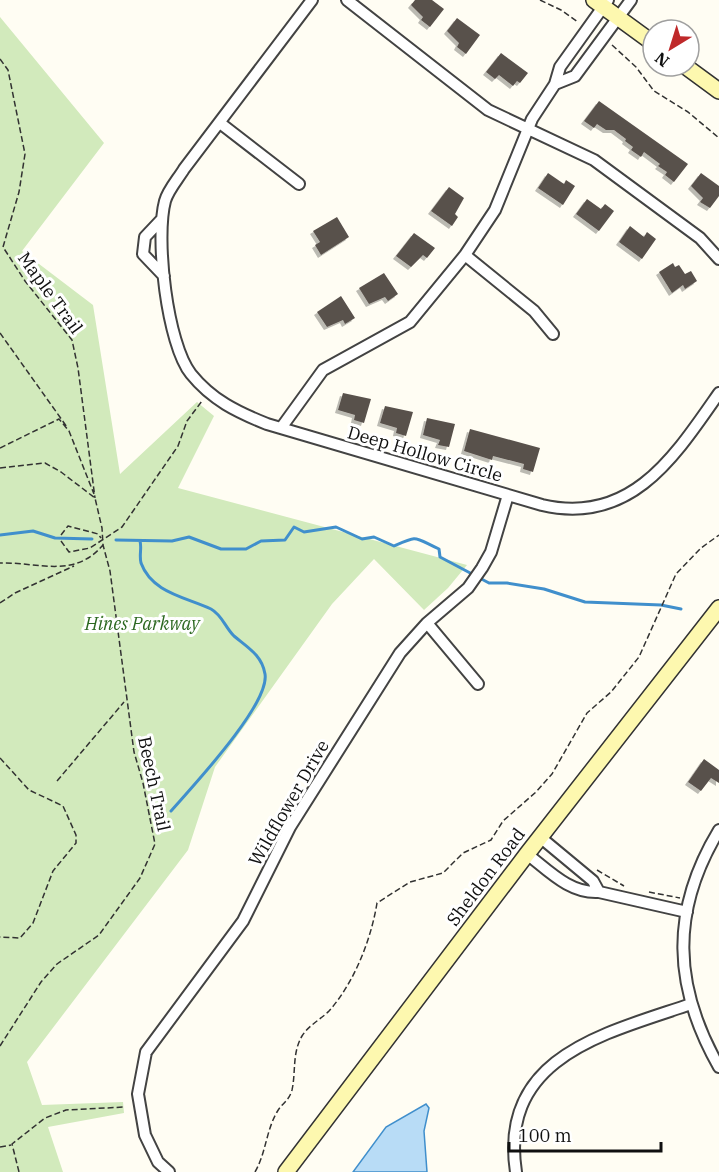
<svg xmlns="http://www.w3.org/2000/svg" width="719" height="1172" font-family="'IBM Plex Serif',serif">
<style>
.green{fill:#d2eabc}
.water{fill:#b8dcf6;stroke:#408fcc;stroke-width:1.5}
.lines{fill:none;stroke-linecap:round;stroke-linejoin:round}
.stream{stroke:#408fcc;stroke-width:3}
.building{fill:#59514c;filter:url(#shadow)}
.street-casing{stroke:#434343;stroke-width:14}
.secondary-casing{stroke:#323232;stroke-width:18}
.path{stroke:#323232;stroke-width:1.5;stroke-dasharray:6 3;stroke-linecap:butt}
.street{stroke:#fff;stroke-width:10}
.secondary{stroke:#fdf8af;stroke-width:15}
.labels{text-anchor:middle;stroke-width:6;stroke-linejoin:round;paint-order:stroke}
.street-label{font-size:18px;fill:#101010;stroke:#fff}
.park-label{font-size:18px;font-style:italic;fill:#2c6820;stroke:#fff}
</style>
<defs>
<filter id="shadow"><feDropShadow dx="-3" dy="3" stdDeviation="0" flood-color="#0004"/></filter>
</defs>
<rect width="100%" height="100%" fill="#fffdf3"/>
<path class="green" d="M0,17L104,143L22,251L93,305L120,474L197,402L214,416L178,488L467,565L448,588L424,610L374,559L332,604L215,767L188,850L27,1062L42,1105L123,1102L124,1113L48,1127L63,1172H0Z"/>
<path class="water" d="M426,1104L429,1108L424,1131L427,1172H353L386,1127Z"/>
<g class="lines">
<path class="stream" d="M0,535L33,531L55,538L92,539
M116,540L172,541L189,537L221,549H246L261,541L285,540L294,527L304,532L336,527L362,539L374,537L394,546C419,535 413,537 439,549L440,557L489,583H507L544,589L585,602L661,605L681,609
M140,541C142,548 139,555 141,563C152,593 186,597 211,609C222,615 225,627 234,636C247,647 262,655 265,674C270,704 192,787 171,811"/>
</g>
<path class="building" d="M415,0H432L444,9L430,27L421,20L423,17L411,5Z
M457,18L480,35L466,54L457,47L459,43L447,31Z
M501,53L528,73L520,83L517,81L513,86L499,75L495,79L486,72Z
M599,101L688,164L674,182L665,175L667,172L658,166L660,164L644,152L641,157L631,150L633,147L625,141L626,139L614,130H606L597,124L594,128L584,121Z
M548,173L564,184L566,180L575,186L563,205L538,188Z
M701,173L719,186V196L710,208L700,202L703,198L691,186Z
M449,187L464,198L455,214L458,217L452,226L431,211Z
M587,199L601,209L605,204L614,211L599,231L576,214Z
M337,217L349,237L321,255L315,245L320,242L313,231Z
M630,226L644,237L647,232L656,239L642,259L619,242Z
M414,233L435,248L427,258L423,255L411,267L396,256Z
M673,263L675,267L679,265L685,274L691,271L697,281L685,289L683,285L672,293L659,272Z
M384,273L398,294L388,301L385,297L369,304L359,288Z
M341,296L355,318L345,324L343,320L327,327L317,312Z
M343,393L371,399L364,423L354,420L355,415L338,410Z
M385,406L413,412L406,436L396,433L397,428L380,423Z
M427,418L455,424L449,447L438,445L440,440L423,435Z
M470,429L540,448L533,472L523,469L524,464L493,456L492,460L464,451Z
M704,759L719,770V783L711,778L701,791L688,782Z"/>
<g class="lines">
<g class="street-casing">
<path id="street" d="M312,0L184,169C178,179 168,190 165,201C155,238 167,344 191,374C212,400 237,412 267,424L542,505C631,526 675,456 719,393
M347,0L488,110L594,160L700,238L719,259
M555,84L575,76L631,0
M220,123L299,184
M162,219L145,237L143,254L164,276
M465,255L534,311L553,334
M281,428L323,370L410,322L465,255L495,210L532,119L555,84L560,67L608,0
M427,623L478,684
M719,830C670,911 673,986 719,1067
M540,837L593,881L599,892
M527,854C549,871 570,894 599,892L687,912
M169,1172L158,1162L145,1135L138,1094L146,1052L243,921L290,827L400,653L427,623L468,588L482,568L491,552L508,495
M516,1172C498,1056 607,1033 691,1004"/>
</g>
<g class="secondary-casing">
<path id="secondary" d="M594,0L653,43
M685,66L719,91
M286,1172L527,854L719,608"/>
</g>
<path class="path" d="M540,0L561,10L578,22
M612,45L636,67L654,91L688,112L719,138
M0,59L8,70L25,154L19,192L3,247L25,281L72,340L78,368L95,498
M0,333L67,427
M0,448L59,419L69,431L94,494
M0,468L45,463L61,472L95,498L102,528L103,545C74,579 39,562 0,563
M61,535L68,526L98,534L101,538
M61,541L69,552L90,548L122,527L178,446L187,421L202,401
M0,603L15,593L74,566
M0,758L29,790L63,806L76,835V843L53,871L33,923L20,938L0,937
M57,781L124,702
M597,870L624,886
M649,892L680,898
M0,1046L41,982L57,964L99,935L140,878L155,844L143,783L134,752L110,571L103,545
M0,1147L11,1145
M19,1172L12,1144L45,1118L66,1110L125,1107
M255,1172C266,1153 266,1131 277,1112C282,1103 289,1101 292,1090C296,1072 292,1053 302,1036C309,1025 320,1020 329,1011C354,983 371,940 377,903L410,882L443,873L463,853L491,840L503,821L536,792L552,774L587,713L611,692L639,657L676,574L701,548L719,535"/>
<use href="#street" class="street"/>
<use href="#secondary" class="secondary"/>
</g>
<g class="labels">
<g class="street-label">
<text transform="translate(50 293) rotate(54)" y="6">Maple Trail</text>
<text transform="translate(425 454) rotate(16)" y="6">Deep Hollow Circle</text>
<text transform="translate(154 784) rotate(78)" y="6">Beech Trail</text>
<text transform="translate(289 803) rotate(-60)" y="6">Wildflower Drive</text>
<text transform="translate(486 877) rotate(-53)" y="6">Sheldon Road</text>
</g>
<g class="park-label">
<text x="142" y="630">Hines Parkway</text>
</g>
</g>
<g transform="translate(671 48) rotate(218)"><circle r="28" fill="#ffffff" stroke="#9f9f9f" stroke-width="1.5"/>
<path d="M0-4.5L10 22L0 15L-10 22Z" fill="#bf292a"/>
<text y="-9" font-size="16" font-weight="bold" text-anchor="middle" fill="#101010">N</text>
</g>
<path d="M509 1142v9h152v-9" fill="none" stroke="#101010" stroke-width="3"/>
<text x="518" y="1142" font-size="18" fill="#101010" stroke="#ffffff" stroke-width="4.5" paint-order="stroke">100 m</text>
</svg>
